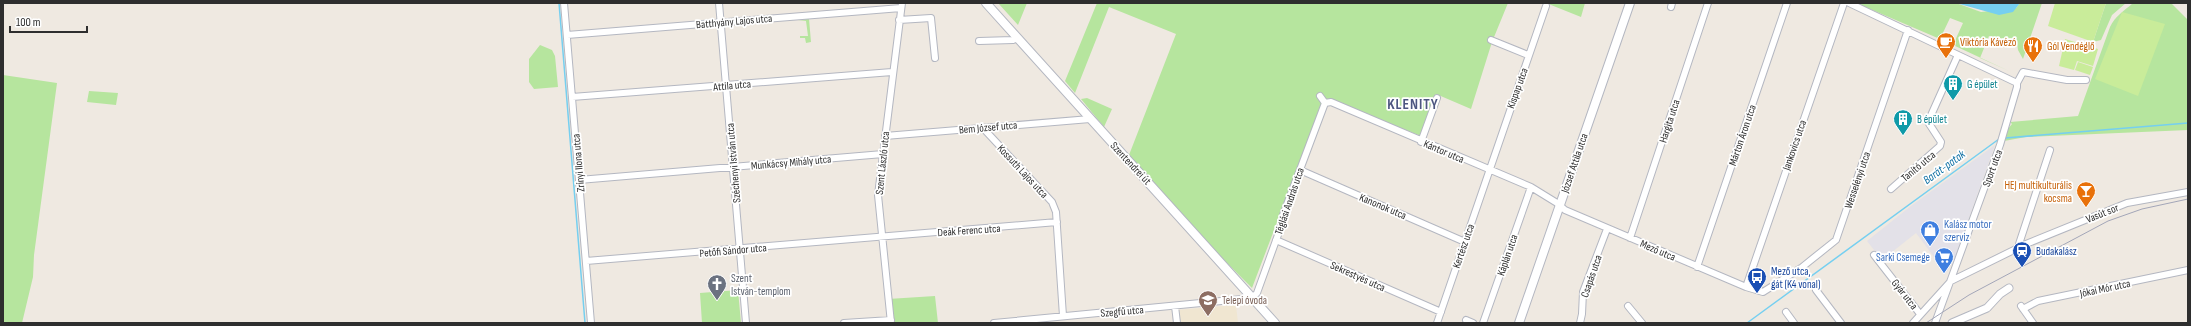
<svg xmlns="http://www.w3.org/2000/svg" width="2191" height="326" font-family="'Sofia Sans Condensed',sans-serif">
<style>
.industrial{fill:#e3e1e8}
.education{fill:#f0e6d1}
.green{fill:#b6e59e}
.pitch{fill:#c9ec9a}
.water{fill:#75cff0}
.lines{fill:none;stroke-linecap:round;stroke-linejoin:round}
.stream{stroke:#75cff0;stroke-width:1.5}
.minor-casing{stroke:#b4b7c1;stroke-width:8}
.tertiary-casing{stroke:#b4b7c1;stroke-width:9}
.secondary-casing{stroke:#b4b7c1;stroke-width:10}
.minor{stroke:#fff;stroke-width:6}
.tertiary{stroke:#fff;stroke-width:7}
.secondary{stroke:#fff;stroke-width:8}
.tram{stroke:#a3a6b8;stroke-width:1}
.labels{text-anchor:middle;stroke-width:3.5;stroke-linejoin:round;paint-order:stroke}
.street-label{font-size:11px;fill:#2e2e2e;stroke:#fff}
.food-label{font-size:11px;fill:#c56008;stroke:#fff;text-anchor:start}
.culture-label{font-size:11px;fill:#0d838f;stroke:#fff;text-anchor:start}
.shop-label{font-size:11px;fill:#366cbe;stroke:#fff;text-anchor:start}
.transit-label{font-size:11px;fill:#164399;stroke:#fff;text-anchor:start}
.worship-label{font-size:11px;fill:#5b616d;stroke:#fff;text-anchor:start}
.education-label{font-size:11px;fill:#785e54;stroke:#fff;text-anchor:start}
.water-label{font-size:12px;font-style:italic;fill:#0d6fa3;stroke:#fff}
.district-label{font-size:15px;font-weight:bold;letter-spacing:1px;fill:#4d5680;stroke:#fff}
</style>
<rect width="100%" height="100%" fill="#efe9e1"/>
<path class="industrial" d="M1995,145L1954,260L1946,273L1916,233L1882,260L1867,241L1911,206Z"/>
<path class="education" d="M1236,305L1238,323H1179L1178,310Z"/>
<path class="green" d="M998,3H1027L1018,25Z
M1097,3H1508L1492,42L1471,109L1436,94L1421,136L1330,100L1322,104L1252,288L1217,253L1129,155L1176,34L1109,7L1075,93L1065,81Z
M1546,3H1585L1581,17Z
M1856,3H1956L1981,12L2016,8L2020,3H2042L2023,59L2018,50L2017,42L1989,36L1980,58L2009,71L1953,45L1963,23L1950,18L1940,39Z
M2106,3H2126L2112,15L2101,40L2093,42Z
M2133,3H2171L2188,20V130L2026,137L2004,141L2007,130L2012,124L2010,122L2078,116L2110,27C2115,16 2124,11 2133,3Z
M809,19L811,42L806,43L805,38H800V36H808L806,21L798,20Z
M540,45L552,50L555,56L558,87L534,89L529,82V59Z
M3,75L57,83L34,255L33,277L22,323H3Z
M89,91L118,93L116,105L87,102Z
M1087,98L1112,109L1104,127L1081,99Z
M738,290L741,323H702L700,293Z
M935,296L938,323H891L888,299Z"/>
<path class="pitch" d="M2055,3H2106L2093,42L2048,26Z
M2122,12L2165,24L2138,96L2095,79Z
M2065,39L2098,49L2093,66L2077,61L2074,70L2059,66Z
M2078,62L2093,67L2090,75L2075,70Z"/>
<path class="water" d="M1956,3H2020L2013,12L1999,15Z"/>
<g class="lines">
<path class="stream" d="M559,3L585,323
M2005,138L2188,123
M1747,323L1999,139"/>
<g class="minor-casing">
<path id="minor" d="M564,3L591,323
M719,3L746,323
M1849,3L2017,83
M1671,7L1672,3
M899,20L931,18L935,58
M567,35L901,8
M1491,40L1528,55
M979,41L1013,40L1018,38
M1320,96L1325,103
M572,97L892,72
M1325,103L1331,102L1531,187L1557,203L1565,210L1746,287L1763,292L1801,268L1836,240L1908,30
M982,127L1052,202L1056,212L1063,316
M885,136L1090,119
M1421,142L1437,98
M1300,170L1465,242
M579,180L883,154
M1891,189L1940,146L1941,142L1928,122L1958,55
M1630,238L1708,3
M1276,240L1441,312
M2020,247L2019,244L2050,150
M1874,255L1920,314
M586,261L1057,222
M1697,267L1787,3
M1746,287L1844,3
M1816,290L1841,323
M1252,298L1257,293L1283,221V215L1325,103
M1175,306L1177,323
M1628,306L1642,323
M2021,306L2033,323
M2023,309L2038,301L2188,270
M1786,312L1794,323
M1466,320L1473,323
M844,323L891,320
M891,323L878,195L902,3
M994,323L1242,299L1249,294
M1437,323L1546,6
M1483,323L1531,187
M1580,323L1582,314L1583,292L1607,229
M1913,323L1951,281L2026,244L2127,203L2188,192
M1935,323L2000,145L2017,87V83L2023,72L2067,80H2086"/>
</g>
<g class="tertiary-casing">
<path id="tertiary" d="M1952,323L1987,308L2000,294L2009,288"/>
</g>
<g class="secondary-casing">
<path id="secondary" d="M986,3L1275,323
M1519,323L1630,3"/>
</g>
<use href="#minor" class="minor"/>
<use href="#tertiary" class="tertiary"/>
<use href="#secondary" class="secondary"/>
<path class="tram" d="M1926,323L1969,295L2108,221L2142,209L2188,199"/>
</g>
<defs>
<g id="cafe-pin" transform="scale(1)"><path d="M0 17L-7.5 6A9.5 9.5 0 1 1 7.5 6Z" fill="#e8710a" stroke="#fff"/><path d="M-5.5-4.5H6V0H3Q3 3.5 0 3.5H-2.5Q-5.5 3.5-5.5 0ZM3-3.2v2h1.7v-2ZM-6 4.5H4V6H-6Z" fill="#fff"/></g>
<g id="restaurant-pin" transform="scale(1)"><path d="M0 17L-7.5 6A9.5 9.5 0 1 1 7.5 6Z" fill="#e8710a" stroke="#fff"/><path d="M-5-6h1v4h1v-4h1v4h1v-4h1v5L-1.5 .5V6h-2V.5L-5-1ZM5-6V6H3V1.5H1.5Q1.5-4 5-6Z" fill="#fff"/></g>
<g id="building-pin" transform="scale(1)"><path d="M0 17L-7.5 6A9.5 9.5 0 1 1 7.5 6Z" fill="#0f9aa8" stroke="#fff"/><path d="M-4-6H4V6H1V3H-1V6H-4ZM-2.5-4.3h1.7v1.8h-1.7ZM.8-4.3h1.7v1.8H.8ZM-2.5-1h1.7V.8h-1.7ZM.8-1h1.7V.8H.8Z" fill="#fff"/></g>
<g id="bar-pin" transform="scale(1)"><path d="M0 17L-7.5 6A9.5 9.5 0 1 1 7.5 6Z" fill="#e8710a" stroke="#fff"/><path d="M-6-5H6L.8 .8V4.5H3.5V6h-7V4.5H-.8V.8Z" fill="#fff"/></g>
<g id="shop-pin" transform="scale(1)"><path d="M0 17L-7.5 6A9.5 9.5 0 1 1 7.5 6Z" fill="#3f7fe0" stroke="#fff"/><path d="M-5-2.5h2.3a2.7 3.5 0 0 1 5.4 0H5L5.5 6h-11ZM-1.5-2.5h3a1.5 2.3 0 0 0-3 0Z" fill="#fff"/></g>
<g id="station-pin" transform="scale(1)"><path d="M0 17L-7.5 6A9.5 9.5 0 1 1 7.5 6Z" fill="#1a4fb4" stroke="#fff"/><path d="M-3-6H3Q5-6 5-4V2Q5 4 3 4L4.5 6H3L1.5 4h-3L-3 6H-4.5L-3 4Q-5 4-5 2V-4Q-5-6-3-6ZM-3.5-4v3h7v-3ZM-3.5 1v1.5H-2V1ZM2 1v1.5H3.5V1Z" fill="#fff"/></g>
<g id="supermarket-pin" transform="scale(1)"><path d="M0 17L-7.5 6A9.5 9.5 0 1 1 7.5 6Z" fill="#3f7fe0" stroke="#fff"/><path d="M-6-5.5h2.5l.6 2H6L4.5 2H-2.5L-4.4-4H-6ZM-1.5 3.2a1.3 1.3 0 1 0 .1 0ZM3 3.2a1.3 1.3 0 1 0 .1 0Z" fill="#fff"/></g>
<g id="bus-pin" transform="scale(1)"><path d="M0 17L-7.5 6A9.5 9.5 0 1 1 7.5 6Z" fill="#1a4fb4" stroke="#fff"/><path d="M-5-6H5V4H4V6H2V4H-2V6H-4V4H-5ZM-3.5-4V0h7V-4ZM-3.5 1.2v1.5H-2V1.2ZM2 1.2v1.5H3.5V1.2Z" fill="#fff"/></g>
<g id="church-pin" transform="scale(1)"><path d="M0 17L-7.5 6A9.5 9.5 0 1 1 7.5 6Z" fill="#6b7280" stroke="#fff"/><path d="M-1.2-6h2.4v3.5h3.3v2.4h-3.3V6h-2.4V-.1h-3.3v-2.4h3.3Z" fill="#fff"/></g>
<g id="school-pin" transform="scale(1)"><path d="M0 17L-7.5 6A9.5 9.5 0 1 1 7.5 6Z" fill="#8d6e63" stroke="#fff"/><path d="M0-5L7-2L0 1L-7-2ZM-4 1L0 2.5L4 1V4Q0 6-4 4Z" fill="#fff"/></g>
</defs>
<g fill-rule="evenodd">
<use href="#cafe-pin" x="1946" y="42"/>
<use href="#restaurant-pin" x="2033" y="46"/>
<use href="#building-pin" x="1953" y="84"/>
<use href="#building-pin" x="1903" y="119"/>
<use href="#bar-pin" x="2086" y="191"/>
<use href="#shop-pin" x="1930" y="230"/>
<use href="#station-pin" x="2022" y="251"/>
<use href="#supermarket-pin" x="1944" y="257"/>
<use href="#bus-pin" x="1757" y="277"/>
<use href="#church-pin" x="717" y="284"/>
<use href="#school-pin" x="1208" y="300"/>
</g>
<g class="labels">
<g class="street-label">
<text transform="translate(734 21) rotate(-5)" y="4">Batthyány Lajos utca</text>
<text transform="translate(732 85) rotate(-5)" y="4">Attila utca</text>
<text transform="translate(1517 88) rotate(-70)" y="4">Kispap utca</text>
<text transform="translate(1669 121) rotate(-72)" y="4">Hargita utca</text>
<text transform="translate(988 127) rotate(-5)" y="4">Bem József utca</text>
<text transform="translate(1742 135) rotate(-71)" y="4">Márton Áron utca</text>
<text transform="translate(1794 145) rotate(-71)" y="4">Jankovics utca</text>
<text transform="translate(1444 151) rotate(23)" y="4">Kántor utca</text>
<text transform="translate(791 162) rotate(-5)" y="4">Munkácsy Mihály utca</text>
<text transform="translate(578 163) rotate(-95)" y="4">Zrínyi Ilona utca</text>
<text transform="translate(733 163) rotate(-95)" y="4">Széchenyi István utca</text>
<text transform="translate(882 163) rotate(-84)" y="4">Szent László utca</text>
<text transform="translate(1131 163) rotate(47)" y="4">Szentendrei út</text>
<text transform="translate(1574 163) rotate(-71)" y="4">József Attila utca</text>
<text transform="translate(1918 166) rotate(-40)" y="4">Tanító utca</text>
<text transform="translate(1992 168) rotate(-70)" y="4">Sport utca</text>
<text transform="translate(1023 171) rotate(47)" y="4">Kossuth Lajos utca</text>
<text transform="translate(1857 180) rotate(-71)" y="4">Wesselényi utca</text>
<text transform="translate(1289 201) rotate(-71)" y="4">Téglási András utca</text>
<text transform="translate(1383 206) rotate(23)" y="4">Kanonok utca</text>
<text transform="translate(2102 213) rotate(-22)" y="4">Vasút sor</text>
<text transform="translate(969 230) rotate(-4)" y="4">Deák Ferenc utca</text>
<text transform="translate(1463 246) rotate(-71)" y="4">Kertész utca</text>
<text transform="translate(733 250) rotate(-5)" y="4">Petőfi Sándor utca</text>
<text transform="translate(1658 250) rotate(23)" y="4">Mező utca</text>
<text transform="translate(1507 255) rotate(-71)" y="4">Káplán utca</text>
<text transform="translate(1358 276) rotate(24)" y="4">Sekrestyés utca</text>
<text transform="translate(1591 276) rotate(-71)" y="4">Csapás utca</text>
<text transform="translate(2105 288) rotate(-12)" y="4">Jókai Mór utca</text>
<text transform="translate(1905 294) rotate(52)" y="4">Gyár utca</text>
<text transform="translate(1122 311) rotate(-5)" y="4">Szegfű utca</text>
</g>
<g class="food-label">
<text x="1960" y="46">Viktória Kávézó</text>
<text x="2047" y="50">Gól Vendéglő</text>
<text x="2072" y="189" text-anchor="end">HEJ multikulturális<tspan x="2072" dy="13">kocsma</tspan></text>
</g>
<g class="culture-label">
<text x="1967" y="88">G épület</text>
<text x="1917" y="123">B épület</text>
</g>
<g class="shop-label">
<text x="1944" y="228">Kalász motor<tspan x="1944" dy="13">szerviz</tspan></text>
<text x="1930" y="261" text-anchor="end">Sarki Csemege</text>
</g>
<g class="transit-label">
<text x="2036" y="255">Budakalász</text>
<text x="1771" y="275">Mező utca,<tspan x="1771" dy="13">gát (K4 vonal)</tspan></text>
</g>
<g class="worship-label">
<text x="731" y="282">Szent<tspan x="731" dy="13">István-templom</tspan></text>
</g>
<g class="education-label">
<text x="1222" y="304">Telepi óvoda</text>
</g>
<g class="water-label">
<text transform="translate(1944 167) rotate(-36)" y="4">Barát-patak</text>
</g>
<g class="district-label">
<text x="1413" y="109">KLENITY</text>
</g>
</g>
<rect width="2191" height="326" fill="none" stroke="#2e2e2e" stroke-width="8"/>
<path d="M10 26v6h77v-6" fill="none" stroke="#2e2e2e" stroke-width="2"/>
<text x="16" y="26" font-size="12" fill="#2e2e2e" stroke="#ffffff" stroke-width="3" paint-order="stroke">100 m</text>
</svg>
